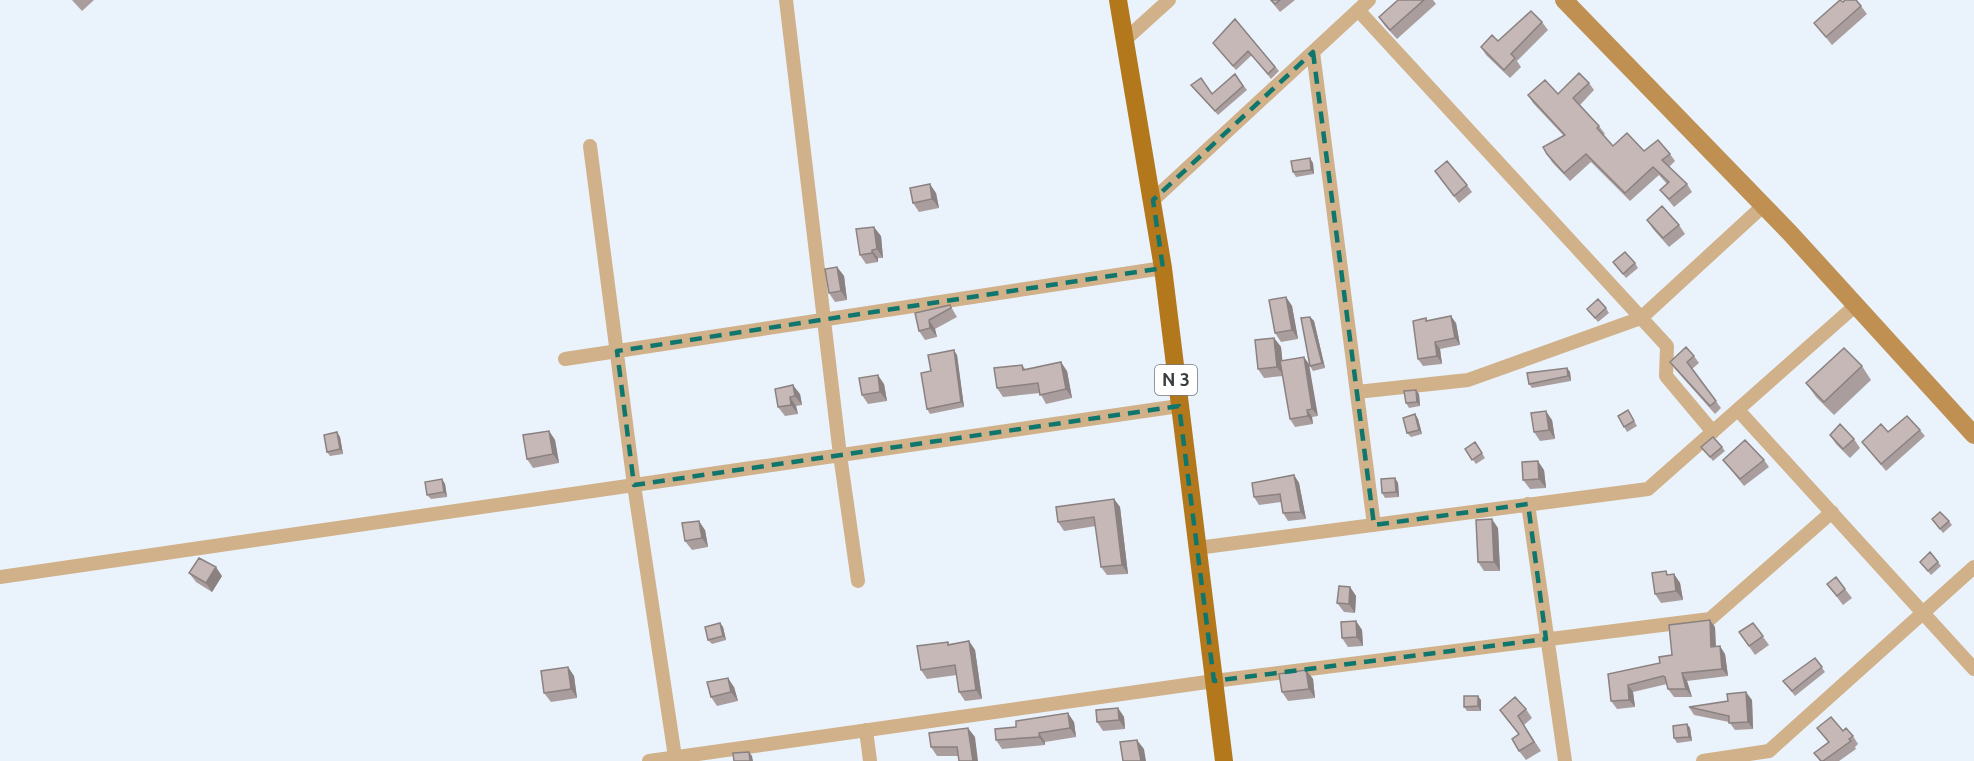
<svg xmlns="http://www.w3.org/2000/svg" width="1974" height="761" font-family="Ubuntu,sans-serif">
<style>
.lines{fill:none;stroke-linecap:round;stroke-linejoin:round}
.minor{stroke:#d1b189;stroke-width:14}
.secondary{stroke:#bf9052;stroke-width:18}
.primary{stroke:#b2781b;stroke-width:18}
.wall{fill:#a99e9d}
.shaded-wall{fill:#8a8180}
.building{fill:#c5b8b7;stroke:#8a8180;stroke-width:1.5}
.marked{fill:none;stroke:#0f766e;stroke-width:4.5;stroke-dasharray:12 8;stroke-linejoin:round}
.labels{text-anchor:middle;stroke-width:4.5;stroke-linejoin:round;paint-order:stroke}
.shield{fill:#fff;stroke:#75787a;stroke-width:1.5}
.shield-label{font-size:18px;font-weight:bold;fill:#3a3e41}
</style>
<rect width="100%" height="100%" fill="#eaf3fc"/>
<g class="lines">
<path class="minor" d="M786,0L840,455L858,581
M1358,10L1667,346L1666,376L1713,432
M1127,38L1169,0
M1313,52L1374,525
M590,146L634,485L675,757
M1153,200L1369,0
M565,359L1163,268
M1357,392L1468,380L1641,318L1763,206
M1738,410L1974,669
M1528,504L1565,761
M1197,548L1648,489L1856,305
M0,577L1179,406
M866,730L870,761
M649,761L1214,681L1710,619L1832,512
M1703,761L1769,751L1974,567"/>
<path class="secondary" d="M1564,0L1790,233L1974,435"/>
<path class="primary" d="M1118,0L1163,268L1224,761"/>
</g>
<path class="wall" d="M72,0H94L82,11Z
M1270,0H1295L1280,12Z
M1398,0H1433L1436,4L1397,39L1385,26L1379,17Z
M1861,6L1867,14L1832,45L1814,23Z
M1235,19L1279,71L1271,79L1252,55L1236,70L1213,43Z
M1542,22L1548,30L1517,61L1521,67L1510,78L1486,55L1481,47L1498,41Z
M1235,74L1247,90L1218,115L1191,85L1212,94Z
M1589,83L1594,90L1580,105L1599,126L1605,134L1603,135L1613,146L1644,151L1670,154L1675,161L1669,167L1687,184L1692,192L1674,207L1660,190L1667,184L1659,175L1630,201L1591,162L1570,181L1552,162L1547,154L1563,135L1533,103L1528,95L1558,94Z
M1313,163L1314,174L1296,177L1293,172Z
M1435,171L1467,185L1472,192L1459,203Z
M936,193L939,208L919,212L913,203Z
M1647,220L1679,225L1685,234L1669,247L1653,229Z
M881,236L883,258H878V262L866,264L860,255Z
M1613,262L1635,263L1638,268L1626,278Z
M837,267L844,276L847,300L835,302L829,293Z
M1286,297L1292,306L1298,339L1281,342L1275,333Z
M950,305L957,317L935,329L937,337L925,340L919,331L915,313Z
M1606,308L1609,313L1598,322L1587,309Z
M1310,317L1314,321L1325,368L1313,371L1310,366Z
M1426,318L1428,321L1456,323L1460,345L1440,349L1442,364L1423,366L1418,359Z
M1274,338L1281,347L1282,361L1318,416L1312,417L1313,424L1295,427L1290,419L1283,376L1264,378L1258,369Z
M957,355L964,407L930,414L927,409L931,371Z
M1694,356L1699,363L1692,369L1721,408L1715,414L1675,369L1670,362Z
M1022,365L1026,370L1067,371L1072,398L1046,404L1040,393L1003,397L997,388Z
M1862,366L1871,380L1834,415L1816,397L1806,383Z
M1567,368L1570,372L1571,381L1532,388L1529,384Z
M884,384L887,401L868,404L862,395Z
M775,389L800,394L802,405L796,406L798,414L785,416L778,407Z
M1419,394L1420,406L1409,408L1406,403Z
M1628,410L1637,426L1627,432L1618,416Z
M1415,414L1418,419L1422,434L1411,437L1407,433Z
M1552,420L1555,439L1540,441L1534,432Z
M1920,430L1925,436L1886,471L1862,442L1888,432Z
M549,431L555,440L559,463L533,468L527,459Z
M337,432L340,437L343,454L330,456L327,452Z
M1830,435L1854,439L1860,448L1850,458L1836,444Z
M1475,442L1485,458L1476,464L1465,449Z
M1701,447H1722L1725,451L1713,461Z
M1723,460H1764L1769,467L1744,486Z
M1544,470L1546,488L1530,489L1523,480Z
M1294,475L1299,483L1306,519L1288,521L1283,513L1281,502L1259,505L1254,497Z
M1395,478L1398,483L1399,497L1385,498L1382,493Z
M442,479L445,484L447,497L431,499L427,495Z
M1114,499L1120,507L1128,574L1107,575L1101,567L1096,526L1064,531L1058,522Z
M1932,519L1949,521L1952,525L1943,533Z
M1498,528L1500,571H1484L1478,562Z
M705,530L708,547L692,550L685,541Z
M1920,562H1938L1941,566L1931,575Z
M189,573L222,576L212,592L196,582Z
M1674,574L1680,583L1683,600L1661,603L1655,594L1668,575Z
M1827,584L1845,589L1852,598L1843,605Z
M1350,587L1356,596L1355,613L1344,612L1337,603Z
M1356,621L1362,630L1363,646L1348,647L1342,638Z
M720,623L723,627L726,640L712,644L708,640Z
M1753,623L1769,645L1755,655L1739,632Z
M1715,627L1716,647L1725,654L1728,676L1687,681L1692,697H1674L1668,689L1667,684L1633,692L1635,707L1617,709L1611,701L1608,674L1660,663Z
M969,641L975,650L982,699L965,701L959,692L957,675L927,679L921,670L948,642L949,644Z
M1815,658L1825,672L1795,696L1783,681Z
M568,667L574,676L577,698L551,702L544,693Z
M1306,670L1313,679L1315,698L1288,701L1282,692Z
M734,687L738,701L717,706L711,697Z
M1481,700V711H1467L1464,707Z
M1752,700L1753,729L1735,730L1729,722L1694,715L1689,707Z
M1118,708L1124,717L1125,729L1103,731L1097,722Z
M1526,709L1532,718L1524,725L1541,751L1526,760L1519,751V735L1500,710Z
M1074,722L1076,737L1045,742V745L1002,749L996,740Z
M1687,724L1690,728L1692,741L1677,743L1674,738Z
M1817,728L1843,731L1853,736L1858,744L1855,747L1856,749L1839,761H1820L1814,753L1828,742Z
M975,737L958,756H937L931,747Z"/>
<path class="shaded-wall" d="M1310,158L1313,163L1314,174L1311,170Z
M930,184L936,193L939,208L932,199Z
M874,227L881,236L883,258L877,249Z
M872,250L878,258V262L872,253Z
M837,267L844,276L847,300L841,291Z
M1286,297L1292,306L1298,339L1292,330Z
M1451,316L1456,323L1460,345L1455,338Z
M1310,317L1314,321L1325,368L1322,363Z
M929,320L935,329L937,337L930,328Z
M1274,338L1281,347L1284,376L1277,367Z
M1435,342L1440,349L1442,364L1437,356Z
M954,350L957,355L964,407L961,402Z
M1304,357L1309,364L1318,416L1312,409Z
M1061,362L1067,371L1072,398L1066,389Z
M1567,368L1570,372L1571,381L1568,376Z
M878,375L884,384L887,401L880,392Z
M793,385L800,394L802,405L795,396Z
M1416,390L1419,394L1420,406L1417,402Z
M790,397L796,406L798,414L791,405Z
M1307,410L1312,417L1313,424L1308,416Z
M1546,411L1552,420L1555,439L1549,430Z
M1415,414L1418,419L1422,434L1419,430Z
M549,431L555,440L559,463L553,454Z
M337,432L340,437L343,454L340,449Z
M1538,461L1544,470L1546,488L1539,479Z
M1294,475L1299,483L1306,519L1301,512Z
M1395,478L1398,483L1399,497L1396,492Z
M442,479L445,484L447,497L444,492Z
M1114,499L1120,507L1128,574L1122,565Z
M1492,519L1498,528L1500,571L1494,562Z
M699,521L705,530L708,547L702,538Z
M216,567L222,576L212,592L206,583Z
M1674,574L1680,583L1683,600L1676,591Z
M1350,587L1356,596L1355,613L1349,604Z
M1710,620L1715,627L1716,655L1711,647Z
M1356,621L1362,630L1363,646L1357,637Z
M720,623L723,627L726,640L723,636Z
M969,641L975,650L982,699L976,690Z
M1720,646L1725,654L1728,676L1722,669Z
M568,667L574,676L577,698L571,689Z
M1306,670L1313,679L1315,698L1309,689Z
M1682,673L1687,681L1692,697L1686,689Z
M728,678L734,687L738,701L731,692Z
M1628,685L1633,692L1635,707L1629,700Z
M1746,692L1752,700L1753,729L1748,722Z
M1478,696L1481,700V711L1478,706Z
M1118,708L1124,717L1125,729L1119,720Z
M1068,713L1074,722L1076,737L1070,728Z
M1687,724L1690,728L1692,741L1689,737Z
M968,728L975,737L978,761H973Z
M1039,733L1045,742V745L1039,737Z
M1137,740L1144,749L1146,761H1141Z
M749,752L752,756L753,761H750Z"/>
<path class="building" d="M1271,0H1280L1275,4Z
M1398,0H1424L1390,30L1379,17Z
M1840,0L1843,2L1845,0H1856L1861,6L1826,37L1814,23Z
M1531,11L1542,22L1511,54L1515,58L1504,70L1481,47L1492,35L1498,41Z
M1235,19L1275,67L1268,74L1248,51L1233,66L1213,43Z
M1579,73L1589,83L1573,98L1599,126L1597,128L1613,146L1627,133L1644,151L1658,140L1670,154L1662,160L1687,184L1669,199L1660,190L1669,182L1653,167L1625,193L1586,154L1564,173L1547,154L1543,147L1565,135L1528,95L1545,80L1558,94Z
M1235,74L1243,86L1215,111L1191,85L1201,78L1212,94Z
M1310,158L1311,170L1293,172L1291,161Z
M1447,161L1467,185L1454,196L1435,171Z
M930,184L932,199L913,203L910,188Z
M1662,206L1679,225L1663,238L1647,220Z
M874,227L877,249L872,250V253L860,255L856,229Z
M1625,252L1635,263L1623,274L1613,262Z
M837,267L841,291L829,293L825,269Z
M1286,297L1292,330L1275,333L1269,300Z
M1598,299L1606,308L1595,318L1587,309Z
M950,305L951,308L929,320L930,328L919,331L915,313Z
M1451,316L1455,338L1435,342L1437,356L1418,359L1413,321L1426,318V321Z
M1310,317L1322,363L1310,366L1301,318Z
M1274,338L1277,367L1258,369L1255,340Z
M1686,347L1694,356L1687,362L1716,401L1710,406L1670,362Z
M1844,348L1862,366L1824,402L1806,383Z
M954,350L961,402L927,409L921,373L931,371L928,355Z
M1304,357L1312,409L1307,410L1308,416L1290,419L1280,361Z
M1061,362L1066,389L1040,395L1038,383L997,388L994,368L1022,365L1023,370Z
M1567,368L1568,376L1529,384L1527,373Z
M878,375L880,392L862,395L859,378Z
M793,385L795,396L790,397L791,405L778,407L775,389Z
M1416,390L1417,402L1406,403L1404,391Z
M1628,410L1634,421L1624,427L1618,416Z
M1546,411L1549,430L1534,432L1531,413Z
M1415,414L1419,430L1407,433L1403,418Z
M1907,416L1920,430L1881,464L1862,442L1881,424L1888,432Z
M1840,424L1854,439L1843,449L1830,435Z
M549,431L553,454L527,459L523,435Z
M337,432L340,449L327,452L324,435Z
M1713,437L1722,447L1710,457L1701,447Z
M1745,440L1764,460L1740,479L1723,460Z
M1475,442L1482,453L1472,460L1465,449Z
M1538,461L1539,479L1523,480L1522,462Z
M1294,475L1301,512L1283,513L1280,494L1254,497L1252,483Z
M1395,478L1396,492L1382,493L1381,479Z
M442,479L444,492L427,495L425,482Z
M1114,499L1122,565L1101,567L1094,517L1058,522L1056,507Z
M1940,512L1949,521L1940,529L1932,519Z
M1492,519L1494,562H1478L1476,520Z
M699,521L702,538L685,541L682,523Z
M1930,552L1938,562L1928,571L1920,562Z
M199,558L216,567L206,583L189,573Z
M1666,571L1667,575L1674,574L1676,591L1655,594L1652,573Z
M1836,577L1845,589L1837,596L1827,584Z
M1339,586L1350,587L1349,604L1337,603Z
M1710,620L1711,647L1720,646L1722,669L1682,673L1686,689H1668L1665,677L1663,676L1628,685L1629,700L1611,701L1608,674L1660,663L1659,657L1672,655L1669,625Z
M1356,621L1357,637L1342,638L1341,622Z
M720,623L723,636L708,640L705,627Z
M1753,623L1763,636L1749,646L1739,632Z
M969,641L976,690L959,692L955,665L921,670L917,646L948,642V645Z
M1815,658L1822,667L1792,691L1783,681Z
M568,667L571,689L544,693L541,671Z
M1306,670L1309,689L1282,692L1279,674Z
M728,678L731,692L711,697L707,682Z
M1746,692L1748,722L1729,723V716L1689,707L1728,701L1727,694Z
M1464,696H1478V706L1464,707Z
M1515,697L1526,709L1518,716L1534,742L1519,751L1512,739L1519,734L1500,710Z
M1118,708L1119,720L1097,722L1096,710Z
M1068,713L1070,728L1039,733V737L996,740L995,729L1016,727V721Z
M1831,717L1843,731L1846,728L1853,736L1849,739L1851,741L1823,761H1821L1814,753L1829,742L1817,728Z
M1687,724L1689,737L1674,738L1673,726Z
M968,728L973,761H959L957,747H931L929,733Z
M1137,740L1141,761H1123L1120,742Z
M749,752L750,761H734L733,753Z"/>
<path class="marked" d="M1313,52L1374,525L1528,504L1546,639L1214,681L1179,406L634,485L617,351L1163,268L1153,200Z"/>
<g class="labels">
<rect class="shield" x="1155" y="365" width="42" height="30" rx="4.5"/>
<g class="shield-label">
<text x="1176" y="386">N 3</text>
</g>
</g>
</svg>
